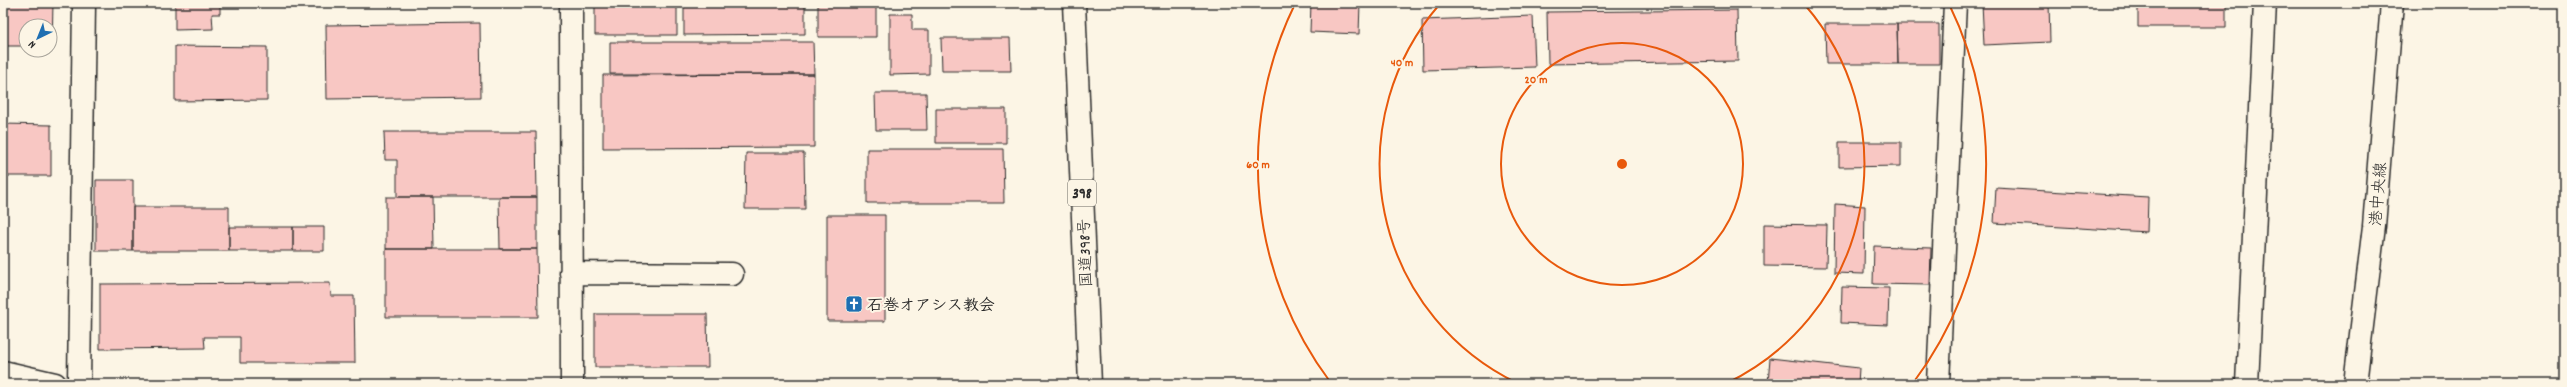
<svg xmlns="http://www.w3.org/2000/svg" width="2567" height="387" font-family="Dekko,'Klee One',sans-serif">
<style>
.building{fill:#f8c7c3;stroke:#2b2b2b}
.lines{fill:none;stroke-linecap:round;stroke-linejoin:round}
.minor-casing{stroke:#2b2b2b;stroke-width:25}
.highway-casing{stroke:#2b2b2b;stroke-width:25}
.minor{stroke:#fcf5e5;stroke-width:22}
.highway{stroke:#fcf5e5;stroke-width:22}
.ring{fill:none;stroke:#e8590c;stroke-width:2}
.labels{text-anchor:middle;stroke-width:4;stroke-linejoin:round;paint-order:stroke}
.shield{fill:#fcf5e5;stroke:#6a6863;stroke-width:1}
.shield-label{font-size:15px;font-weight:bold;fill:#2b2b2b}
.street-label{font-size:16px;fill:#2b2b2b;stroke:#fcf5e5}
.poi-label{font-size:16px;font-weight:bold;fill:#2b2b2b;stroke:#fcf5e5;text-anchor:start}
.centre{fill:#e8590c;stroke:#fcf5e5;stroke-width:2}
.ring-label{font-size:12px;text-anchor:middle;font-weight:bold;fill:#e8590c;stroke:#fcf5e5;stroke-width:4;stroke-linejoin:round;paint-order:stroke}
</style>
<rect width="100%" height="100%" fill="#fcf5e5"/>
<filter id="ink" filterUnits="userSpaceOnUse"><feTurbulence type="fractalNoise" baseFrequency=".025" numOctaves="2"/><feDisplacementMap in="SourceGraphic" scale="8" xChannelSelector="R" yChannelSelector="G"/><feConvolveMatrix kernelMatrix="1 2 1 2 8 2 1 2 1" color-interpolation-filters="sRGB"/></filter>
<g filter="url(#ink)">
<path class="building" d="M3,3H53L52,47L50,26H26V46H3Z
M175,3H220V14H212L213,29L175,30Z
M595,3H677V35H595Z
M684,3H805V34L684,35Z
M818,3H876V37H818Z
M1311,3H1360L1359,34L1310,32Z
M1982,3H2049L2050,42L1984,45Z
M2138,3H2226V27H2138Z
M1737,10L1738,61L1548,64L1547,12Z
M890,14H912V30H929V74L890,75Z
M1533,16L1535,67L1423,70L1422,20Z
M480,23L481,97L327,99L326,25Z
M1825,24H1897L1898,64H1826Z
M1897,24H1939V64H1898Z
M941,38H1010L1011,71H942Z
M610,42H813L814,74H610Z
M175,46L267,47V100L175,101Z
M814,74V147L603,148V75Z
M875,93H926L927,130H876Z
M936,109H1006V143H936Z
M3,124L51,125V176H3Z
M384,132H536L537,197H397V160H385Z
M1839,142H1901V166L1839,167Z
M867,149H1003L1004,203H867Z
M746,153H804L805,209H745Z
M96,180H133V251H96Z
M1996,188L2148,197L2147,232L1994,223Z
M386,197H433L434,249H386Z
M499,197H537V249H500Z
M1835,204L1865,206L1864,274L1834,273Z
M133,207H229V251H133Z
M827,215H885V321H827Z
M1764,224L1827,225L1826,267L1764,266Z
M229,227H293V251H229Z
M293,227H324V251H293Z
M1874,246L1931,248L1930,285L1873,284Z
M386,249H537L538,317H386Z
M330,283L331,296H354L355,363H240V337H204L205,348L100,349V284Z
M1842,287L1889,288L1888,325L1841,323Z
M595,314H707L708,367H595Z
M1770,358L1859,368L1858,384H1768Z"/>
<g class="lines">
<g class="minor-casing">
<path id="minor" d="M571,3L572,384
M571,273L732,274
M3,372L55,384
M79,384L84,3
M1938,384L1955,3
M2247,384L2265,3
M2355,384L2374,226L2392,3"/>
</g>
<g class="highway-casing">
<path id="highway" d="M1074,3L1090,384"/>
</g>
<use href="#minor" class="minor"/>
<use href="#highway" class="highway"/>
</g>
</g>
<g class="ring">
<circle cx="1622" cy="164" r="121"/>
<path d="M1517 383A243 243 0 0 1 1439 5M1805 5A243 243 0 0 1 1727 383"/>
<path d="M1331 383A364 364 0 0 1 1295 4M1949 4A364 364 0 0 1 1913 383"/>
</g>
<defs>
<g id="church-square" transform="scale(0.9)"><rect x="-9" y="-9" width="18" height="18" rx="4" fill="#1f6fb2" stroke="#fcf5e5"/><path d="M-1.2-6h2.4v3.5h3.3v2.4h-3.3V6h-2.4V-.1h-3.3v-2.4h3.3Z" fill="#fff"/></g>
</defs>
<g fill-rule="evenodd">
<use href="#church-square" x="854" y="304"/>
</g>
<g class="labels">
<rect class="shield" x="1068" y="180" width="28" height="26" rx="3"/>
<g class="shield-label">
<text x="1082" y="198">398</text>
</g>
<g class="street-label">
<text transform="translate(2377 194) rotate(-85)" y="6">港中央線</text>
<text transform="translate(1084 253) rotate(-92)" y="6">国道398号</text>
</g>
<g class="poi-label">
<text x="867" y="310">石巻オアシス教会</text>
</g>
</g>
<circle cx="1622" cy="164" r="6" class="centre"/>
<g class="ring-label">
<text x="1402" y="66">40 m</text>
<text x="1536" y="83">20 m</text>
<text x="1258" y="168">60 m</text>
</g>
<rect width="2567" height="387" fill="none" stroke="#fcf5e5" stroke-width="16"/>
<rect x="8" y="8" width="2551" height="371" fill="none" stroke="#2b2b2b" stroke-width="1.5" filter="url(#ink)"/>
<g transform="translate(38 38) rotate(223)"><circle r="19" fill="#fcf5e5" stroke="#a8a49b"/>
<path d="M0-3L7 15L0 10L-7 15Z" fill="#1f6fb2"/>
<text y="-6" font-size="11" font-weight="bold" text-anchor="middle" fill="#2b2b2b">N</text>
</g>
</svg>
